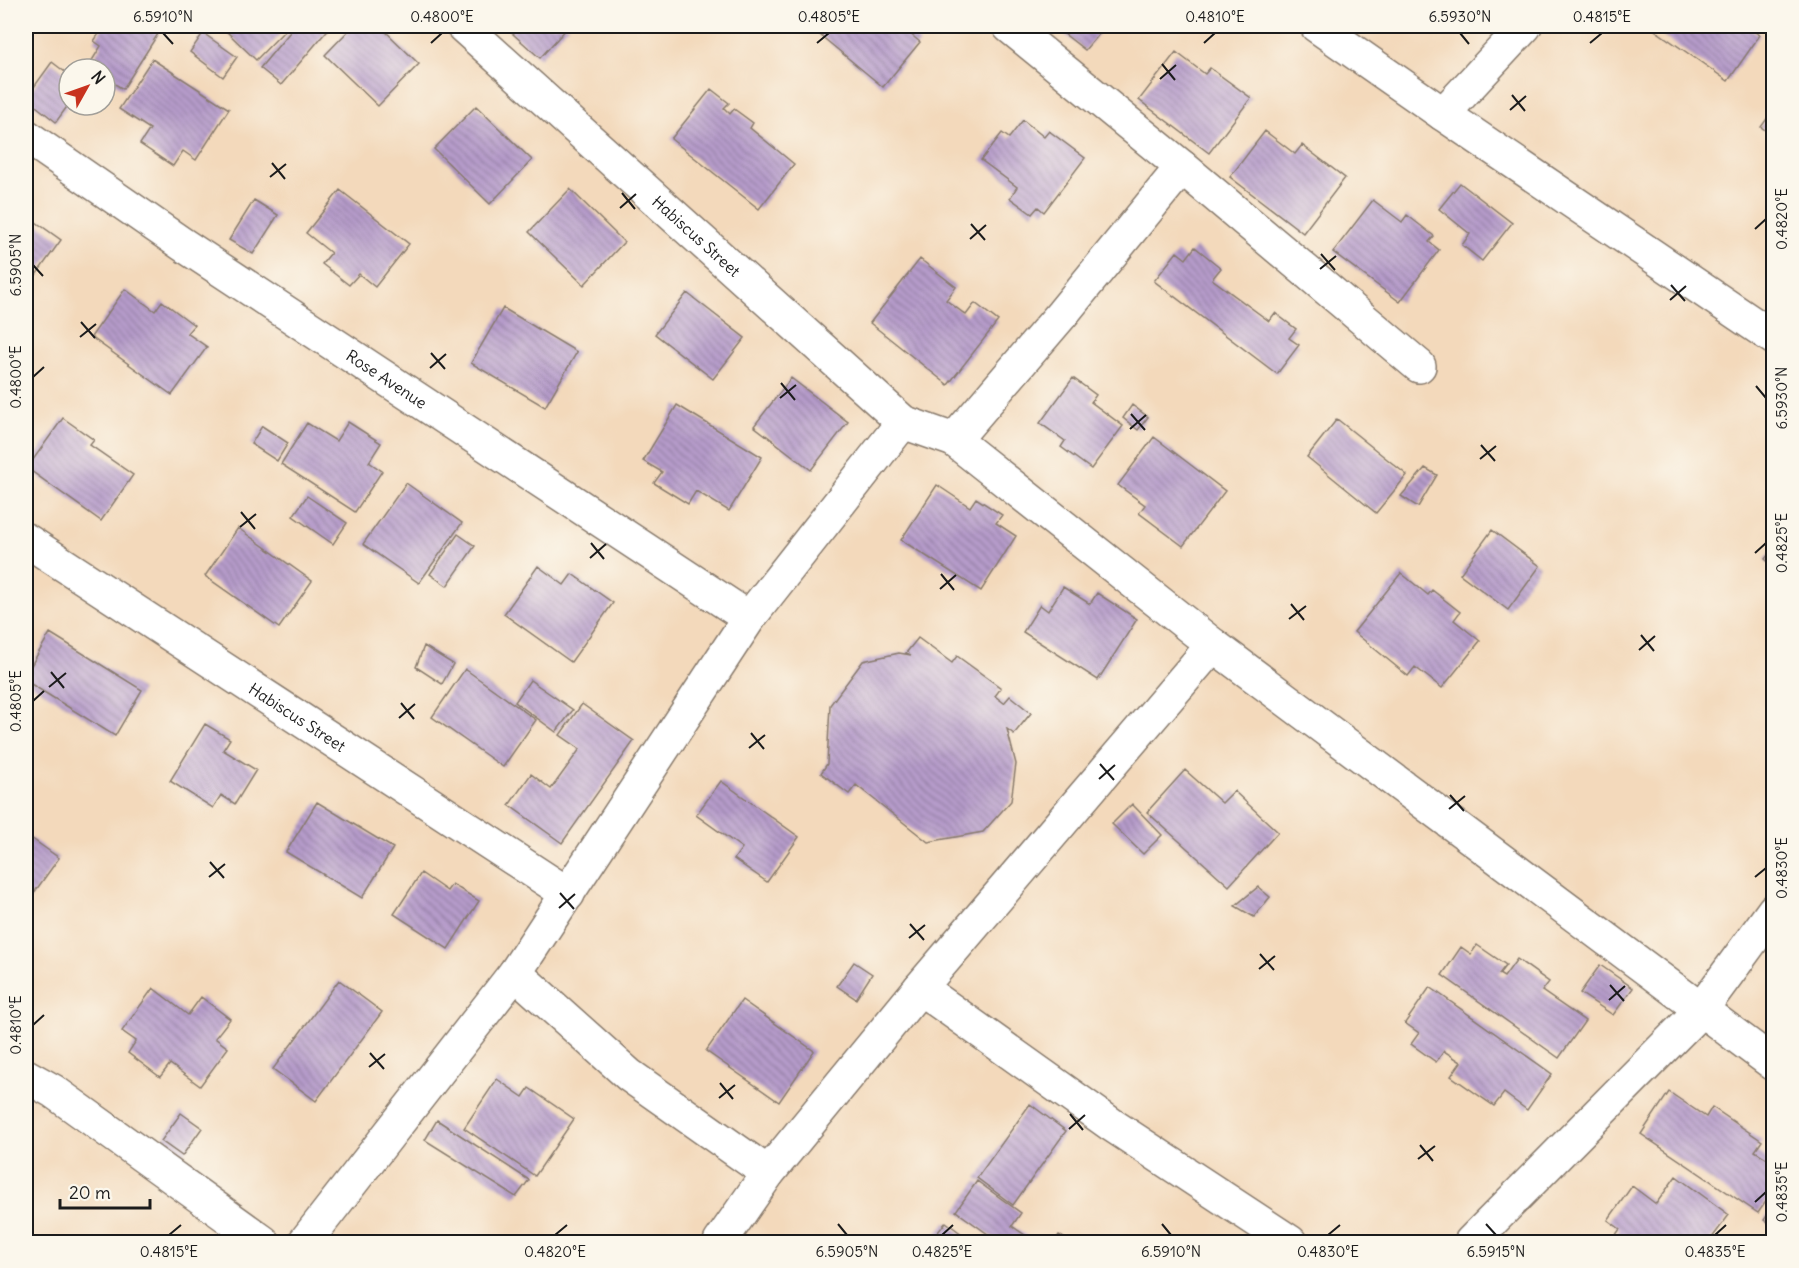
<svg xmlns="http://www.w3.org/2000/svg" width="1799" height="1268" font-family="Delius,sans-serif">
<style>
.building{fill:url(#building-back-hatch)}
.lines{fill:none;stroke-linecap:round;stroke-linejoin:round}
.minor-casing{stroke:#887a6c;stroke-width:36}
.minor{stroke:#fff;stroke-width:33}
.ticks{fill:none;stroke:#1c1c1c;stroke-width:2}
.labels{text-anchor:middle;stroke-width:4.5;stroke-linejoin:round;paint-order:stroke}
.street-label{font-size:16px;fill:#1c1c1c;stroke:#fbf7ec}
.neatline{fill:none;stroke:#1c1c1c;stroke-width:2}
.ticks-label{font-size:15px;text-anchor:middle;fill:#1c1c1c}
</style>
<defs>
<pattern id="building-back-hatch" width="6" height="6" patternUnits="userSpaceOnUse" patternTransform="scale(1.5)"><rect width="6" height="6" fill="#b69bca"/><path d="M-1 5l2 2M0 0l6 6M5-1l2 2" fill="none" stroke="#937ea3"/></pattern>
</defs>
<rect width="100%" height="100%" fill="#fbf7ec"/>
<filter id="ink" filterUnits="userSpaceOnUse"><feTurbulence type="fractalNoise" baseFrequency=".0167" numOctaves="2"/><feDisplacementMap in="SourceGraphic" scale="12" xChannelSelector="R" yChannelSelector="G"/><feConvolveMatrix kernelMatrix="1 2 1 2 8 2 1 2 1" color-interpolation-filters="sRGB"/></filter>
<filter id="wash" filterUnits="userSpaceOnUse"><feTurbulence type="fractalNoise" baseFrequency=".008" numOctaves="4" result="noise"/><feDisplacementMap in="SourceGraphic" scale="24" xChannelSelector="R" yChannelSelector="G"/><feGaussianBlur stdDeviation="1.35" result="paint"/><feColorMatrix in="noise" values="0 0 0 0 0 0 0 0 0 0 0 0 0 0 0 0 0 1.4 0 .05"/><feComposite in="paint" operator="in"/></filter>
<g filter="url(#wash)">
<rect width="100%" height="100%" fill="#f3d9bb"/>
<g id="blocks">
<path class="building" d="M104,26H163L123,89L105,78V69H92L88,67L101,46L94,41Z
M221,26H289L256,60Z
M295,26H331L281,85L260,68Z
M353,26H380L419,64L378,106L325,55Z
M504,26H569L540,58Z
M818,26H911L914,27L909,33L920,42L883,87L814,30Z
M1054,26H1105L1085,50Z
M1649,26H1746L1760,35L1728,81Z
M203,33L237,57L223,77L190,52Z
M1176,52L1205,74L1210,68L1251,98L1209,153L1139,100Z
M152,59L229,109L196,160L183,151L173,166L140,144L150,129L119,109Z
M52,62L69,75V104L56,122L26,98Z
M711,89L729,103L724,108L730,114L734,109L753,123L750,128L794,164L759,209L671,139Z
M476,106L532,160L490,204L434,149Z
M1774,109V136L1761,127Z
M1023,120L1044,137L1049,131L1085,158L1044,212L1038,207L1032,214L1010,198L1017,187L981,160L1002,133L1009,138Z
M1265,131L1295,154L1302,145L1345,178L1303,233L1230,177Z
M1460,183L1512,223L1482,261L1462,245L1470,234L1439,209Z
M570,189L624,242L584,285L529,232Z
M340,190L409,244L375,287L359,274L349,285L322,264L331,253L306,233Z
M254,200L278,215L253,254L229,240Z
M1373,200L1402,222L1407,215L1434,236L1429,242L1439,250L1400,302L1333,252Z
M26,215L61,240L26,289Z
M1195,247L1221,268L1212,279L1269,321L1275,313L1296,329L1289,338L1299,345L1277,374L1154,281L1177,252L1186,259Z
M920,259L956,287L946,300L966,315L975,303L998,321L948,385L870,323Z
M125,289L155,311L162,301L194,325L187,333L207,347L172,395L91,337Z
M687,293L745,338L713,379L655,334Z
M503,308L577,352L545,407L471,363Z
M791,378L848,422L811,470L754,426Z
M1073,378L1096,395L1091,402L1123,426L1091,469L1061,447L1065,441L1040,423Z
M677,405L762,457L729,511L696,491L688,504L654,483L662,472L643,461Z
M1132,405L1148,417L1138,430L1123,418Z
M63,418L94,440L90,445L133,475L101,521L27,468Z
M1337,419L1407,475L1376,513L1307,457Z
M348,422L381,443L369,462L382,471L355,512L281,464L307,423L336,441Z
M262,426L288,443L277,461L251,444Z
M1154,437L1225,491L1183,546L1139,513L1145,505L1118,485Z
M1425,468L1437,475L1418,507L1401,496Z
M406,483L462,523L419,583L363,544Z
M937,485L970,507L976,498L1002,515L996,523L1016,536L981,591L901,540Z
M307,496L347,523L333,544L293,516Z
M238,528L312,581L279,628L205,576Z
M1492,530L1540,566L1508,610L1460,574Z
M458,534L475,546L447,586L430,574Z
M1774,548V567L1765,559Z
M538,566L564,585L572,574L613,603L571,662L504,614Z
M1401,573L1428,595L1432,590L1460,612L1454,620L1480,641L1442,688L1415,667L1408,676L1354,632Z
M1063,587L1090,604L1097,593L1137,619L1098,680L1023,632L1040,605L1048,611Z
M50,633L142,690L115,736L26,681V674Z
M918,638L952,663L957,656L1001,688L995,696L1004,703L1010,696L1031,713L1014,734L1007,729L1016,764L1011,801L983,832L928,842L856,785L849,794L821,773L827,764L830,705L863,661L899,653L911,655L906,653Z
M424,646L453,664L442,684L416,667Z
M465,669L536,720L503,767L432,717Z
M530,680L573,710L556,732L515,702Z
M582,704L634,741L562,843L509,805L531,774L551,789L580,749L560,735Z
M205,724L230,739L223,750L256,770L235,804L221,795L213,808L170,781Z
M1185,770L1222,803L1234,791L1278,832L1229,886L1147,812Z
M721,781L799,837L767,882L734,859L742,848L696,815Z
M317,802L393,848L362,898L286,852Z
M1132,804L1162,835L1143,854L1112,824Z
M31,838L59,858L26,904V845Z
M421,873L447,891L452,884L479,901L448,949L394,914Z
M1258,887L1270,897L1254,917L1235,906Z
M1477,945L1506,965L1499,974L1504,977L1517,959L1549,982L1542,991L1585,1021L1559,1058L1442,975L1461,947L1471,954Z
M854,962L872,974L856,999L837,986Z
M1600,965L1633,988L1613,1015L1580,993Z
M339,980L382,1012L316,1101L273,1069Z
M1430,987L1552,1074L1527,1110L1504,1093L1494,1106L1451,1076L1461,1062L1444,1051L1436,1062L1411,1044L1419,1033L1405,1023Z
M153,988L188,1015L201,997L230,1019L215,1038L228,1048L200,1086L170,1064L160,1077L128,1053L136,1041L122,1031Z
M742,1000L814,1051L779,1102L706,1051Z
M497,1079L523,1097L529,1088L574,1119L535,1176L464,1128Z
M1669,1092L1706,1117L1712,1107L1762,1141L1755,1151L1774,1163V1190L1758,1213L1641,1134Z
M1030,1104L1066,1131L1013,1205L977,1178Z
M181,1113L202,1128L182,1156L161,1141Z
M437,1120L529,1180L516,1197L425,1140Z
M1676,1176L1729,1215L1709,1242H1611L1620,1229L1608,1220L1632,1186L1656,1204Z
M977,1181L1021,1213L1012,1226L1035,1242H999L956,1211Z
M1774,1206V1227L1764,1220Z
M946,1222L971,1241L930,1242Z
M1059,1235L1070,1242H1054Z"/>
</g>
</g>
<g filter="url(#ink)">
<use href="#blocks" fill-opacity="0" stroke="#887a6c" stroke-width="1.5"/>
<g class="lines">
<g class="minor-casing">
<g id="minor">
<path id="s1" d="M463,26L903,422L954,440L1213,645L1774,1064"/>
<path d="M1009,26L1182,167L1419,366"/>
<path d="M1317,26L1443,114L1774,338"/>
<path d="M1443,114L1525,26"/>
<path id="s2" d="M26,136L182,244L749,618"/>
<path d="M954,440L1062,314L1182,167"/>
<path id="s3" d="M26,540L568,894"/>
<path d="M515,973L629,1075L768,1173"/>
<path d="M920,988L1112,1125L1290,1242"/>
<path d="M26,1076L53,1091L263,1242"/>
<path d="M305,1242L515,973L749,618L903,422"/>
<path d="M720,1242L768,1173L920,988L1213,645"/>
<path d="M1471,1242L1700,1011L1774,910"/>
</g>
</g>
<use href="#minor" class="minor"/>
</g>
</g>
<path class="ticks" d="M163,33L173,44M1460,33L1469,44M431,43L442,33M817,43L829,33M1204,43L1215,33M1590,43L1602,33M1162,64L1175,80M1160,79L1176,65M1512,95L1525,111M1510,110L1526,96M272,163L285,179M270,177L286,164M622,193L635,209M620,208L636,194M971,224L985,240M1755,229L1766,219M970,239L986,225M1321,254L1335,270M33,265L43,276M1320,269L1336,256M1671,285L1685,301M1670,300L1686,286M81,322L95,338M80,337L96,324M431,353L445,369M430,368L446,354M33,377L44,367M781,383L795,400M1756,386L1766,398M780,398L796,385M1131,414L1145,430M1130,429L1146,415M1481,445L1495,461M1480,459L1496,446M241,512L255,529M240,527L256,514M591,543L604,559M1755,553L1766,543M590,558L606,544M941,574L954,590M940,589L956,575M1291,604L1304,620M1289,619L1306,606M1641,635L1654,651M1639,650L1655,636M51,672L64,688M49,687L66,673M33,701L44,691M401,703L414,719M399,718L415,704M751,733L764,749M749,748L765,735M1100,764L1114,780M1099,779L1115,765M1450,795L1464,811M1449,809L1465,796M210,862L224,878M209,877L225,864M1755,877L1766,868M560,893L574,909M559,908L575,894M910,924L924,940M909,938L925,925M1260,954L1274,970M1259,969L1275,956M1610,985L1624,1001M1609,1000L1625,986M33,1025L44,1015M370,1053L384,1069M369,1067L385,1054M720,1083L733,1099M719,1098L735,1085M1070,1114L1083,1130M1069,1129L1085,1115M1420,1145L1433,1161M1418,1159L1435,1146M1755,1202L1766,1192M838,1224L847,1235M1162,1224L1171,1235M1486,1224L1496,1235M169,1235L181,1225M555,1235L567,1225M942,1235L953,1225M1328,1235L1340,1225M1715,1235L1726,1225"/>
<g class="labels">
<g class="street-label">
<text dy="6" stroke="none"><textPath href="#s1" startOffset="314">Habiscus Street</textPath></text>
<text dy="6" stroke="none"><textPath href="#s2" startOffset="435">Rose Avenue</textPath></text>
<text dy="6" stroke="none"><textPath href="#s3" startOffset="324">Habiscus Street</textPath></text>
</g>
</g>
<rect width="1799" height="1268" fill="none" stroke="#fbf7ec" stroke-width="66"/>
<g transform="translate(87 87) rotate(50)"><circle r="28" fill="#fbf7ec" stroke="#a29f99" stroke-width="1.5"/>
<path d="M0-4.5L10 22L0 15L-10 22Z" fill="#c8321e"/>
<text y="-9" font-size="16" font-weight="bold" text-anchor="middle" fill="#1c1c1c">N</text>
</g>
<path d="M60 1199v9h90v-9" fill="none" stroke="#1c1c1c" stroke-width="3"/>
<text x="69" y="1199" font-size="18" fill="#1c1c1c" stroke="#fbf7ec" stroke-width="4.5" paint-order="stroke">20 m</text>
<rect x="33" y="33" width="1733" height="1202" class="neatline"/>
<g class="ticks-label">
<text x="163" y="22">6.5910°N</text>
<text x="442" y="22">0.4800°E</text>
<text x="829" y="22">0.4805°E</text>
<text x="1215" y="22">0.4810°E</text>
<text x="1460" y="22">6.5930°N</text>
<text x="1602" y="22">0.4815°E</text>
<text transform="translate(1782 219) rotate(-90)" y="5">0.4820°E</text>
<text transform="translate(16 265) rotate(-90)" y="5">6.5905°N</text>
<text transform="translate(16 377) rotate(-90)" y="5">0.4800°E</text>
<text transform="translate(1782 398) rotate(-90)" y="5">6.5930°N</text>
<text transform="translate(1782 543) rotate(-90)" y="5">0.4825°E</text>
<text transform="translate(16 701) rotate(-90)" y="5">0.4805°E</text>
<text transform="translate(1782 868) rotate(-90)" y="5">0.4830°E</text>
<text transform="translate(16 1025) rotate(-90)" y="5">0.4810°E</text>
<text transform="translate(1782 1192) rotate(-90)" y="5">0.4835°E</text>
<text x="169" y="1257">0.4815°E</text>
<text x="555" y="1257">0.4820°E</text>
<text x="847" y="1257">6.5905°N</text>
<text x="942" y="1257">0.4825°E</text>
<text x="1171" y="1257">6.5910°N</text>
<text x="1328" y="1257">0.4830°E</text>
<text x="1496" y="1257">6.5915°N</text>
<text x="1715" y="1257">0.4835°E</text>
</g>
</svg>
